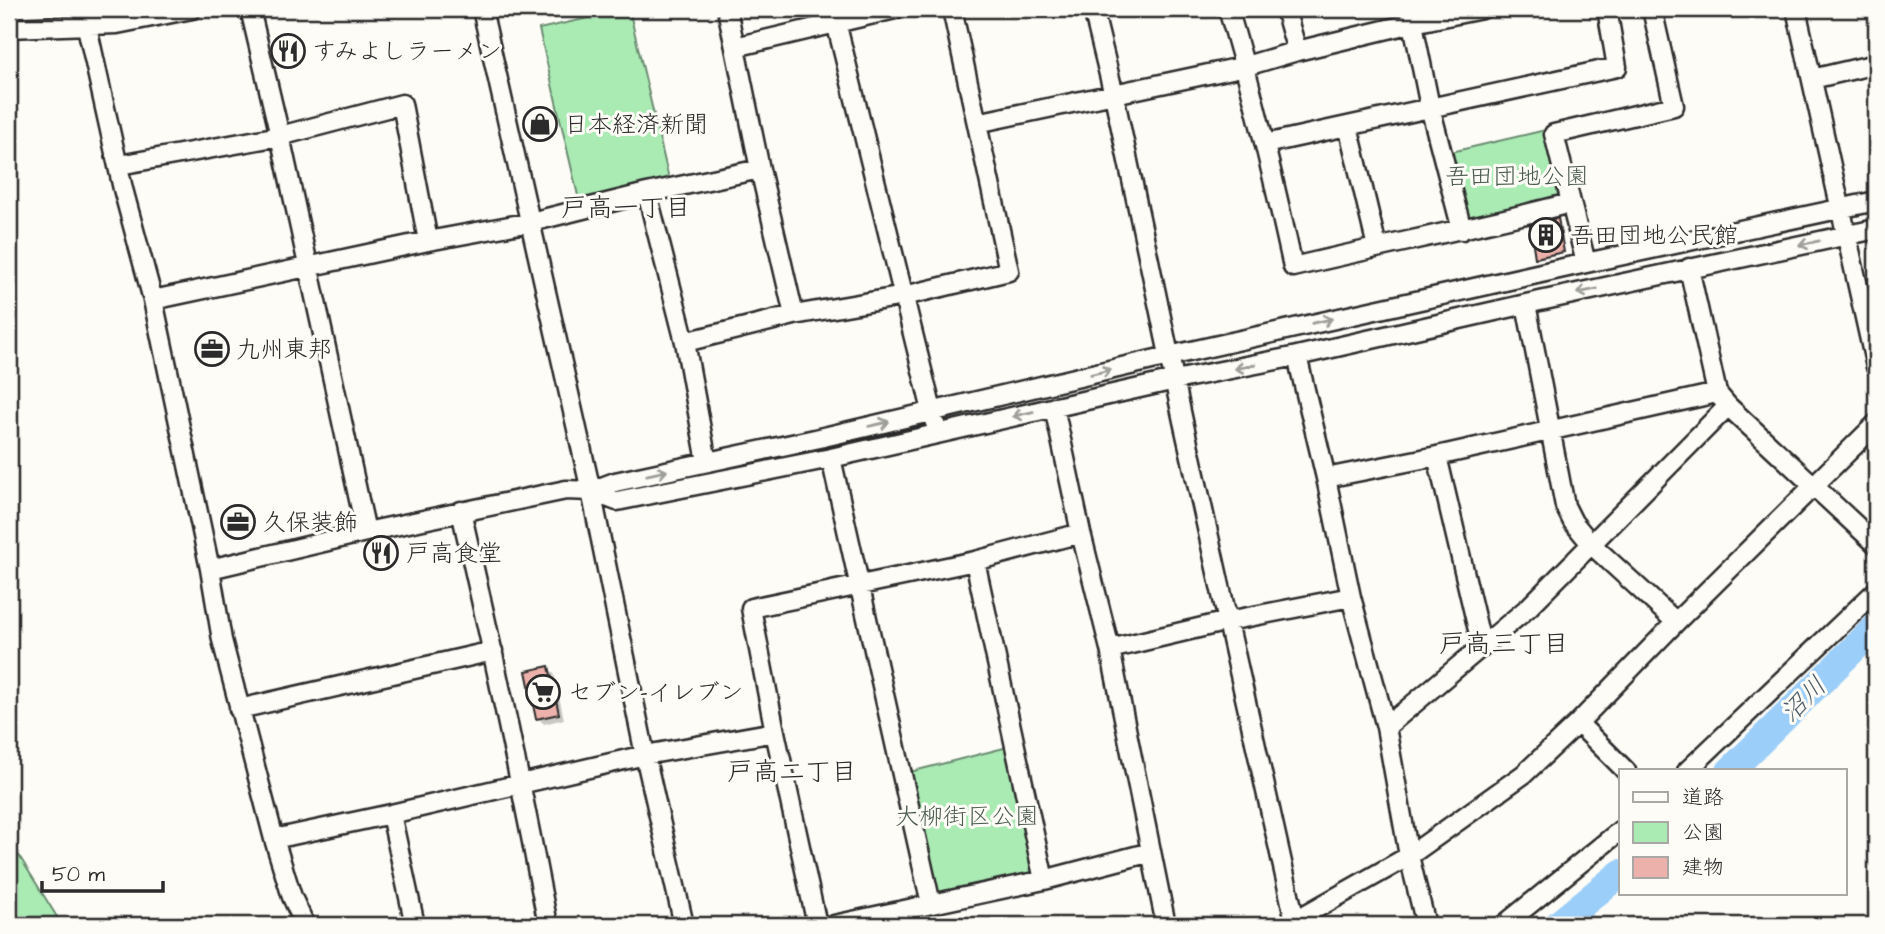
<svg xmlns="http://www.w3.org/2000/svg" width="1885" height="934" font-family="'Architects Daughter','Klee One',sans-serif">
<style>
.green{fill:#aaebb4;stroke:#6a8b70;stroke-width:2}
.shadow{fill:#0003}
.lines{fill:none;stroke-linecap:round;stroke-linejoin:round}
.river{stroke:#9bcef8;stroke-width:28}
.building{fill:#ecb1aa;stroke:#2b2b2b;stroke-width:2}
.minor-casing{stroke:#2b2b2b;stroke-width:23}
.minor{stroke:#fdfcf7;stroke-width:18}
.oneway{stroke:#9e9e9b}
.labels{text-anchor:middle;stroke-width:6;stroke-linejoin:round;paint-order:stroke}
.poi-label{font-size:24px;fill:#2b2b2b;stroke:#fdfcf7;text-anchor:start}
.park-label{font-size:24px;fill:#4b5b4d;stroke:#fdfcf7}
.neighbourhood-label{font-size:26px;fill:#2b2b2b;stroke:#fdfcf7}
.water-label{font-size:26px;font-style:italic;fill:#4d5c68;stroke:#fdfcf7}
</style>
<rect width="100%" height="100%" fill="#fdfcf7"/>
<filter id="ink" filterUnits="userSpaceOnUse"><feTurbulence type="fractalNoise" baseFrequency=".0143" numOctaves="2"/><feDisplacementMap in="SourceGraphic" scale="14" xChannelSelector="R" yChannelSelector="G"/><feConvolveMatrix kernelMatrix="1 2 1 2 8 2 1 2 1" color-interpolation-filters="sRGB"/></filter>
<g filter="url(#ink)">
<path class="green" d="M629,9L669,179L579,200L539,29Z
M1550,129L1566,204L1464,224L1447,153Z
M1008,747L1035,871L930,896L902,774Z
M9,844L18,854L62,925H9Z"/>
<path class="shadow" d="M1558,220L1564,253L1538,259L1537,257Z
M548,668L554,673L564,719L544,724L538,718Z"/>
<g class="lines">
<path class="river" d="M1730,771L1876,627
M1557,925L1621,873"/>
</g>
<path class="building" d="M1558,218L1564,252L1535,258L1530,225Z
M549,666L559,714L536,719L526,671Z"/>
<g class="lines">
<g class="minor-casing">
<path id="minor" d="M83,9L123,189L153,300L210,569L222,640L274,839L292,897L305,925
M250,9L280,136L366,532
M482,9L591,491L645,755L684,925
M727,9L760,169L794,315
M1093,9L1114,95L1183,421L1296,925
M1228,9C1254,94 1274,180 1293,267C1385,245 1478,227 1570,203
M1285,9L1297,51
M1410,9L1430,107L1462,230
M1796,9L1876,367
M836,22L935,423
M9,28L117,24L192,9
M735,47L895,9
M1812,79L1876,64
M977,123L1246,66L1297,51L1413,23L1482,9
M1348,126L1377,247
M1265,144L1617,67L1607,9
M119,165L280,136L402,104L428,241
M647,193L685,342L707,462
M1586,263L1554,134L1674,106L1652,9
M1689,268L1717,393L1728,406L1876,544
M153,300L428,241L531,222L647,193L760,169
M1526,304L1565,506L1573,522L1592,545L1676,622
M685,342L794,315L904,296L1009,271L952,9
M1297,356L1326,478L1351,597L1386,727L1409,856L1426,925
M1054,407L1081,533L1110,649L1166,925
M1437,456L1482,647
M831,458L931,904
M1326,478L1437,456L1717,393
M591,491L615,482L815,439L1169,356L1586,263L1876,201
M461,511C493,649 522,787 548,925
M975,561L1044,880
M210,569L366,532L566,490L591,491L617,501L831,458L1175,380L1297,356L1526,304L1876,229
M1110,649L1228,621L1351,597
M239,709L493,651
M1578,723L1626,771
M1386,727L1529,607L1728,406
M1687,771L1876,591
M391,814L415,925
M274,839L391,814L645,755L775,732
M817,925L775,732L751,608L975,561L1081,533
M834,925L1044,880L1151,852
M1287,925L1409,856L1524,774L1578,723L1676,622L1876,424
M1504,925L1621,830"/>
</g>
<use href="#minor" class="minor"/>
</g>
<defs><path id="oneway-shaft" d="M-6 0H5M1.5-3L5.5 0L1.5 3" fill="none" stroke-width="1.6" stroke-linecap="round" stroke-linejoin="round" transform="scale(1.75)"/></defs>
<g class="oneway">
<use href="#oneway-shaft" transform="translate(1809 243) rotate(168)"/>
<use href="#oneway-shaft" transform="translate(1587 291) rotate(168)"/>
<use href="#oneway-shaft" transform="translate(1322 321) rotate(-13)"/>
<use href="#oneway-shaft" transform="translate(1245 367) rotate(169)"/>
<use href="#oneway-shaft" transform="translate(1101 372) rotate(-13)"/>
<use href="#oneway-shaft" transform="translate(1023 414) rotate(167)"/>
<use href="#oneway-shaft" transform="translate(879 424) rotate(-13)"/>
<use href="#oneway-shaft" transform="translate(657 473) rotate(-12)"/>
</g>
</g>
<defs>
<g id="restaurant-ring" transform="scale(1.75)"><circle r="9.5" fill="#fdfcf7" stroke="#2b2b2b" stroke-width="1.5"/><path d="M-5-6h1v4h1v-4h1v4h1v-4h1v5L-1.5 .5V6h-2V.5L-5-1ZM5-6V6H3V1.5H1.5Q1.5-4 5-6Z" fill="#2b2b2b"/></g>
<g id="shop-ring" transform="scale(1.75)"><circle r="9.5" fill="#fdfcf7" stroke="#2b2b2b" stroke-width="1.5"/><path d="M-5-2.5h2.3a2.7 3.5 0 0 1 5.4 0H5L5.5 6h-11ZM-1.5-2.5h3a1.5 2.3 0 0 0-3 0Z" fill="#2b2b2b"/></g>
<g id="building-ring" transform="scale(1.75)"><circle r="9.5" fill="#fdfcf7" stroke="#2b2b2b" stroke-width="1.5"/><path d="M-4-6H4V6H1V3H-1V6H-4ZM-2.5-4.3h1.7v1.8h-1.7ZM.8-4.3h1.7v1.8H.8ZM-2.5-1h1.7V.8h-1.7ZM.8-1h1.7V.8H.8Z" fill="#2b2b2b"/></g>
<g id="office-ring" transform="scale(1.75)"><circle r="9.5" fill="#fdfcf7" stroke="#2b2b2b" stroke-width="1.5"/><path d="M-6-3h4V-5.5h4V-3h4V5H-6ZM-1-4.5V-3h2v-1.5ZM-6 0V1H6V0Z" fill="#2b2b2b"/></g>
<g id="supermarket-ring" transform="scale(1.75)"><circle r="9.5" fill="#fdfcf7" stroke="#2b2b2b" stroke-width="1.5"/><path d="M-6-5.5h2.5l.6 2H6L4.5 2H-2.5L-4.4-4H-6ZM-1.5 3.2a1.3 1.3 0 1 0 .1 0ZM3 3.2a1.3 1.3 0 1 0 .1 0Z" fill="#2b2b2b"/></g>
</defs>
<g fill-rule="evenodd">
<use href="#restaurant-ring" x="288" y="51"/>
<use href="#shop-ring" x="540" y="124"/>
<use href="#building-ring" x="1546" y="235"/>
<use href="#office-ring" x="212" y="349"/>
<use href="#office-ring" x="238" y="522"/>
<use href="#restaurant-ring" x="381" y="553"/>
<use href="#supermarket-ring" x="543" y="692"/>
</g>
<g class="labels">
<g class="poi-label">
<text x="312" y="59">すみよしラーメン</text>
<text x="564" y="132">日本経済新聞</text>
<text x="1570" y="243">吾田団地公民館</text>
<text x="236" y="357">九州東邦</text>
<text x="262" y="530">久保装飾</text>
<text x="406" y="561">戸高食堂</text>
<text x="568" y="700">セブン-イレブン</text>
</g>
<g class="park-label">
<text x="1517" y="184">吾田団地公園</text>
<text x="967" y="824">大柳街区公園</text>
</g>
<g class="neighbourhood-label">
<text x="626" y="216">戸高一丁目</text>
<text x="1504" y="652">戸高三丁目</text>
<text x="792" y="780">戸高二丁目</text>
</g>
<g class="water-label">
<text transform="translate(1803 699) rotate(-45)" y="9">沼川</text>
</g>
</g>
<rect width="1885" height="934" fill="none" stroke="#fdfcf7" stroke-width="35"/>
<rect x="18" y="18" width="1850" height="899" fill="none" stroke="#2b2b2b" stroke-width="2.5" filter="url(#ink)"/>
<rect x="1619" y="769" width="228" height="126" fill="#fdfcf7" stroke="#a9a8a5" stroke-width="2"/>
<rect x="1633" y="792" width="35" height="10" fill="#fdfcf7" stroke="#a9a8a5" stroke-width="2"/>
<text x="1682" y="804" font-size="21" fill="#2b2b2b">道路</text>
<rect x="1633" y="822" width="35" height="21" fill="#aaebb4" stroke="#a9a8a5" stroke-width="2"/>
<text x="1682" y="839" font-size="21" fill="#2b2b2b">公園</text>
<rect x="1633" y="857" width="35" height="21" fill="#ecb1aa" stroke="#a9a8a5" stroke-width="2"/>
<text x="1682" y="874" font-size="21" fill="#2b2b2b">建物</text>
<path d="M42 881v10h121v-10" fill="none" stroke="#2b2b2b" stroke-width="3.5"/>
<text x="52" y="881" font-size="21" fill="#2b2b2b" stroke="#fdfcf7" stroke-width="5" paint-order="stroke">50 m</text>
</svg>
